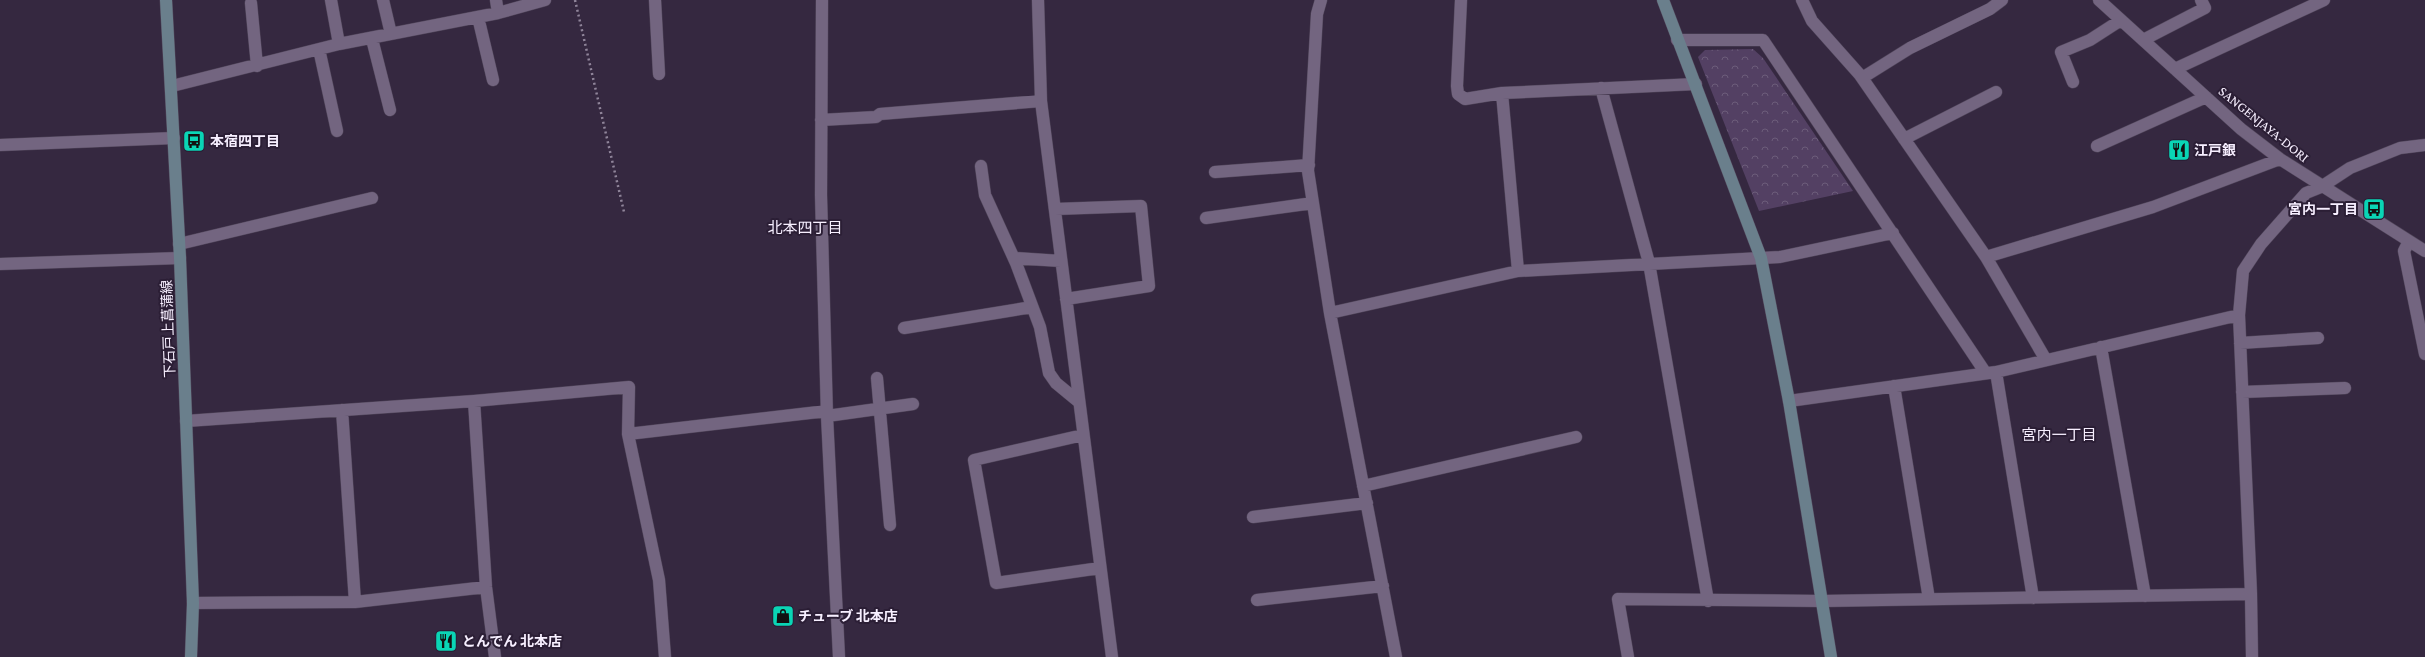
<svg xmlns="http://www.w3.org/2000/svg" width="2425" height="657" font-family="'Crimson Pro','Noto Sans JP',serif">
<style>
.forest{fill:url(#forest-crowns)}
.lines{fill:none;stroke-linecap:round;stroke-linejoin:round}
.street-casing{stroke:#51465a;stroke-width:13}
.secondary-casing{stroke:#51465a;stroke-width:13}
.path{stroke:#90859a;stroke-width:2.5;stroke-dasharray:2 3;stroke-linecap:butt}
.street{stroke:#736580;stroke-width:12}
.secondary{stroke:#6a7f8c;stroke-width:12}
.labels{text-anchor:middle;stroke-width:4;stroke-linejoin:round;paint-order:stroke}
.street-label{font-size:14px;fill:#f7efff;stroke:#2b1e35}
.poi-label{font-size:14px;font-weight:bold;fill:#f7efff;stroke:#2b1e35;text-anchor:start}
.neighbourhood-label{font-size:15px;fill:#f7efff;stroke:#2b1e35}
</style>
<defs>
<pattern id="forest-crowns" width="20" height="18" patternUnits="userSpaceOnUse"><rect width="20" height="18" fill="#534063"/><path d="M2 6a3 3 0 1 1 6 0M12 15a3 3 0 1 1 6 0" fill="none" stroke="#6c5c7a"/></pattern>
</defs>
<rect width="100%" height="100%" fill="#352840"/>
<path class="forest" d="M1753,49L1763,58L1853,191L1759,211L1698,57L1705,50Z"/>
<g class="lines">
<g class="street-casing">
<path id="street" d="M331,0L339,44
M383,0L391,34
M496,0L498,13
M655,0L659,74
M822,0L821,195L827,416L839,657
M1038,0L1041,101L1112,657
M1321,0L1317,14L1308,171L1330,313L1396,657
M1461,0L1457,86L1458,94L1465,99L1502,93L1696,84
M1802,0L1812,21L1860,75L1986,257L2046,360
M2099,0L2241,129L2280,159L2425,251
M251,3L257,66
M478,17L493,80
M372,39L390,110
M1677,40H1763L1985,372
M2143,40L2205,8L2201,0
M319,49L337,131
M2175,69L2324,0
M1862,78L1910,48L1990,9L2002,0
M2073,82L2061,52L2090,40L2121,20
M172,86L339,44L498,13L545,0
M1601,88L1649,263L1708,601
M1502,93L1518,271L1780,257L1893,233
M821,120L876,117L880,114L1041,101
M1904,139L1996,92
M0,145L174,138
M2097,146L2206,97
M981,166L985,195L1016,263L1040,327L1049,373L1056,383L1079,402
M1215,172L1309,165
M1055,209L1141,206L1149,286L1066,299
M1206,218L1313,203
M2409,241L2404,251L2425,354
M179,244L372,198
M1986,257L2153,207L2280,159
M1014,258L1061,261
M0,264L180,258
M1330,313L1518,271
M904,328L1032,307
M2240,343L2318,338
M2101,347L2145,596
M1996,372L2033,598
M877,378L890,525
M1894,386L1929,599
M2242,392L2345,388
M474,401L486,587L495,657
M1789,401L1996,372L2239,315
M342,410L355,602
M827,416L913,404
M186,421L474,401L629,387L628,434L659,580L665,657
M628,434L827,411
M1083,435L974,460L996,583L1100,568
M1363,486L1576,437
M1253,517L1367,503
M1257,600L1383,586
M193,603L355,602L486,587
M1628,657L1618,599L1822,601L2251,594
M2252,657L2251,594L2239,315L2243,271L2261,244L2306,193L2321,187L2350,168L2400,148L2425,145"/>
</g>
<g class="secondary-casing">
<path id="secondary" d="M166,0L180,258L193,603L191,657
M1663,0L1761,258L1789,401L1831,657"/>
</g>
<path class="path" d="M575,0L624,212"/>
<use href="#street" class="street"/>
<use href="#secondary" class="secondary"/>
</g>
<defs>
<g id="bus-square" transform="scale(1.15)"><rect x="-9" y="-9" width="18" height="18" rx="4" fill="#0ad5b5" stroke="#2b1e35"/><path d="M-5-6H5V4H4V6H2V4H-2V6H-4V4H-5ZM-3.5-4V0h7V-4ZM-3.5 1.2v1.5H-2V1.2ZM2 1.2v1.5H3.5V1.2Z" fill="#111"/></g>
<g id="restaurant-square" transform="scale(1.15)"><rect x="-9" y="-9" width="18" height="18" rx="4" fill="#0ad5b5" stroke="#2b1e35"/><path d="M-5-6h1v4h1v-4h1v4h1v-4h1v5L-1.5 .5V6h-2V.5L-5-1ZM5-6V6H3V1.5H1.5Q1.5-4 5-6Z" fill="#111"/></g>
<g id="shop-square" transform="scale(1.15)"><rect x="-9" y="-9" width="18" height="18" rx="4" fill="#0ad5b5" stroke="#2b1e35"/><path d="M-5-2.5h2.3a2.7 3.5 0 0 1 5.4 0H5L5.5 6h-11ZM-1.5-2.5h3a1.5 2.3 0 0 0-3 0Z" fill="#111"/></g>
</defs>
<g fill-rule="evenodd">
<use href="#bus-square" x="194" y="141"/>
<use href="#restaurant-square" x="2179" y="150"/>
<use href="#bus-square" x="2374" y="209"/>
<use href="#shop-square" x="783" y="616"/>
<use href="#restaurant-square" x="446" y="641"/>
</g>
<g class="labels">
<g class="street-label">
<text transform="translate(2264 124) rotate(39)" y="5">SANGENJAYA-DORI</text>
<text transform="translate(168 329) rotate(-92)" y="5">下石戸上菖蒲線</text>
</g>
<g class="poi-label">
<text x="210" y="146">本宿四丁目</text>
<text x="2194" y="155">江戸銀</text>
<text x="2358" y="214" text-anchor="end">宮内一丁目</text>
<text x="798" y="621">チューブ 北本店</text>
<text x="462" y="646">とんでん 北本店</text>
</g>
<g class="neighbourhood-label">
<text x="805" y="233">北本四丁目</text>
<text x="2059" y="440">宮内一丁目</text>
</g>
</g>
</svg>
